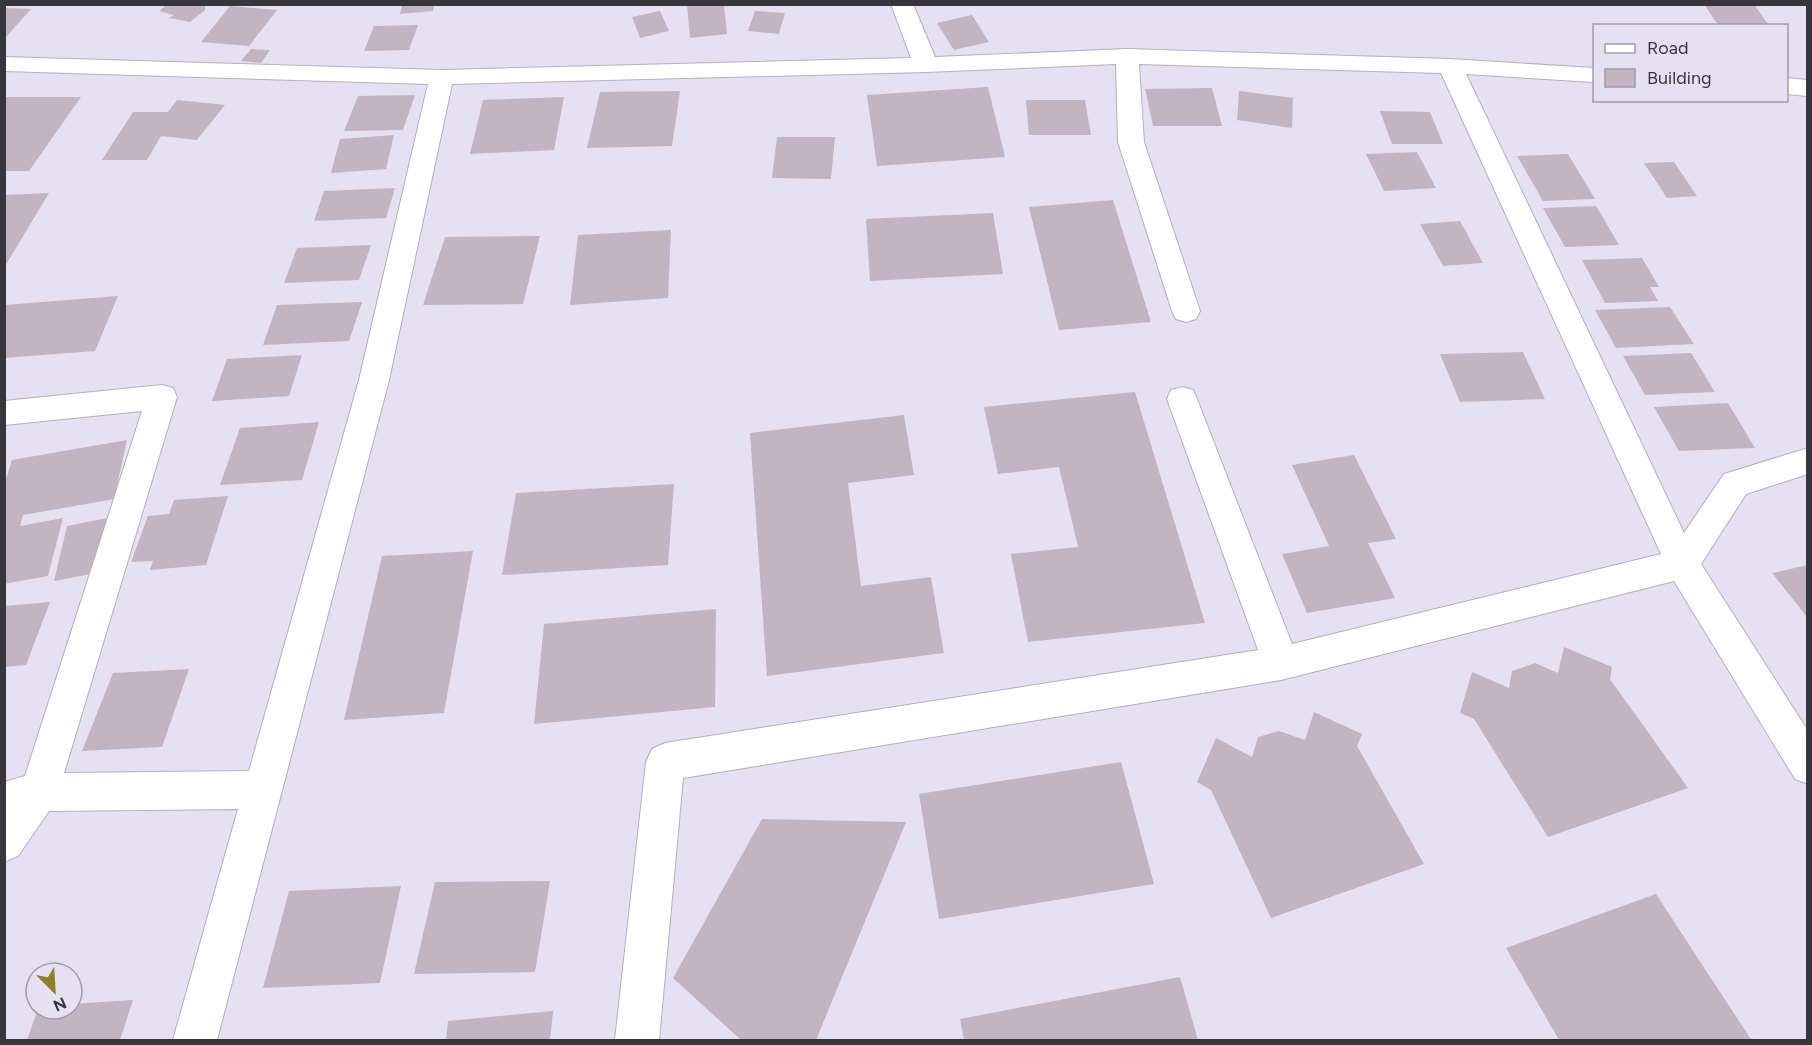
<svg xmlns="http://www.w3.org/2000/svg" width="1812" height="1045" font-family="Figtree,sans-serif">
<style>
.building{fill:#c2b4c0}
.lines{fill:none;stroke-linecap:round;stroke-linejoin:round}
.minor-casing{stroke:#b3afbf;stroke-width:2}
.minor{fill:#fff;fill-rule:evenodd}
</style>
<rect width="100%" height="100%" fill="#e5e1f2"/>
<path class="building" d="M168,4H205V10L190,22L169,18L174,15L159,11Z
M402,4H434L433,11L400,14Z
M687,4H724L727,34L690,38Z
M1704,4H1754L1769,26L1718,25Z
M230,6L277,10L249,46L201,42Z
M4,8L31,9L6,37H4Z
M660,11L669,31L640,38L632,17Z
M755,11L785,13L779,34L748,31Z
M972,15L989,42L954,50L937,23Z
M418,25L409,50L364,51L374,26Z
M251,49L270,50L261,63L241,61Z
M988,87L1005,157L877,166L867,95Z
M1212,88L1222,126H1153L1145,89Z
M680,91L672,146L587,148L600,92Z
M1239,91L1293,98L1292,128L1237,120Z
M415,95L403,130L344,131L358,96Z
M7,97H81L29,171H4V100Z
M564,97L554,150L470,154L483,100Z
M177,100L225,105L197,140L161,136L147,160H102L133,112H168Z
M1026,100H1085L1091,135H1029Z
M1380,111L1430,112L1443,144H1392Z
M394,135L386,169L331,173L340,139Z
M777,137H835L831,179L772,178Z
M1417,152L1436,188L1384,191L1366,154Z
M1568,154L1595,199L1543,201L1517,156Z
M1674,162L1697,196L1667,198L1644,163Z
M395,188L386,218L314,221L324,191Z
M49,193L4,268V195Z
M1113,200L1151,322L1059,330L1029,207Z
M1596,206L1619,245L1565,247L1543,208Z
M993,213L1003,274L870,281L866,219Z
M1460,221L1483,263L1443,266L1420,224Z
M671,230L668,298L570,305L578,235Z
M540,236L523,304L423,305L445,237Z
M371,245L359,280L284,283L297,248Z
M1642,258L1659,287H1650L1658,301L1605,303L1582,260Z
M118,296L95,351L4,358V305Z
M362,302L349,341L263,345L277,305Z
M1670,307L1694,344L1616,348L1595,310Z
M1523,352L1545,399L1460,402L1440,354Z
M1691,353L1715,392L1645,395L1623,356Z
M302,355L289,396L212,401L227,359Z
M1135,392L1205,623L1028,642L1011,554L1078,547L1059,467L998,474L984,407Z
M1728,403L1755,448L1679,451L1654,407Z
M904,415L914,475L848,483L861,586L931,577L944,653L767,676L750,433Z
M319,422L302,480L220,485L240,428Z
M127,440L114,499L23,515L20,526L63,518L48,576L4,584V485L12,460Z
M1354,455L1396,539L1368,543L1395,598L1307,613L1282,554L1329,546L1292,465Z
M674,484L668,565L502,575L516,493Z
M228,496L206,565L150,570L153,561L131,562L148,516L169,514L174,500Z
M108,518L97,573L54,581L67,526Z
M473,551L444,713L344,720L382,556Z
M1808,565V618L1772,573Z
M50,602L26,665L4,667V606Z
M716,609L715,707L534,724L544,624Z
M1564,647L1612,667L1610,679L1688,788L1548,837L1474,719L1460,713L1472,672L1509,688L1512,671L1535,663L1558,673Z
M189,669L162,747L82,751L113,673Z
M1314,712L1362,734L1357,746L1424,864L1271,918L1211,790L1197,782L1216,738L1252,757L1258,737L1279,731L1305,740Z
M1121,762L1154,884L939,919L919,794Z
M762,819L906,822L816,1040H741L673,978Z
M550,881L535,972L414,974L435,882Z
M401,886L380,983L263,988L289,891Z
M1656,894L1750,1038L1756,1040H1559L1506,948Z
M1180,977L1198,1040H964L960,1019Z
M133,1000L120,1040H27L38,1009H72V1004Z
M553,1011L550,1040H446L448,1021Z"/>
<g class="lines">
<g class="minor-casing">
<path id="minor" d="M891,4H913L935,57L1127,49L1450,59L1594,68V82L1466,74L1684,533L1724,474L1808,448V474L1746,494L1701,564L1808,731V784L1795,779L1674,581L1281,680L683,778L659,1040H615L646,762L652,749L665,743L1258,650L1167,399L1171,390L1182,387L1193,390L1197,399L1292,644L1661,554L1441,73L1139,64L1144,142L1200,311L1196,319L1186,322L1176,319L1172,311L1118,142L1116,64L926,72L452,84L389,380L217,1040H173L238,809L49,811L18,856L4,862V782L25,776L142,411L4,425V401L162,385L173,388L177,397L64,773L249,771L359,380L428,84L4,71V57L442,70L911,58Z
M1786,78L1808,80V96L1786,94Z"/>
</g>
<use href="#minor" class="minor"/>
</g>
<rect width="1812" height="1045" fill="none" stroke="#38363d" stroke-width="12"/>
<rect x="1593" y="24" width="195" height="78" fill="#e5e1f2" stroke="#a09daa" stroke-width="1.5"/>
<rect x="1605" y="44" width="30" height="9" fill="#ffffff" stroke="#a09daa" stroke-width="1.5"/>
<text x="1647" y="54" font-size="18" fill="#38363d">Road</text>
<rect x="1605" y="69" width="30" height="18" fill="#c2b4c0" stroke="#a09daa" stroke-width="1.5"/>
<text x="1647" y="84" font-size="18" fill="#38363d">Building</text>
<g transform="translate(54 991) rotate(156)"><circle r="28" fill="#e5e1f2" stroke="#a09daa" stroke-width="1.5"/>
<path d="M0-4.5L10 22L0 15L-10 22Z" fill="#8e7e24"/>
<text y="-9" font-size="16" font-weight="bold" text-anchor="middle" fill="#38363d">N</text>
</g>
</svg>
